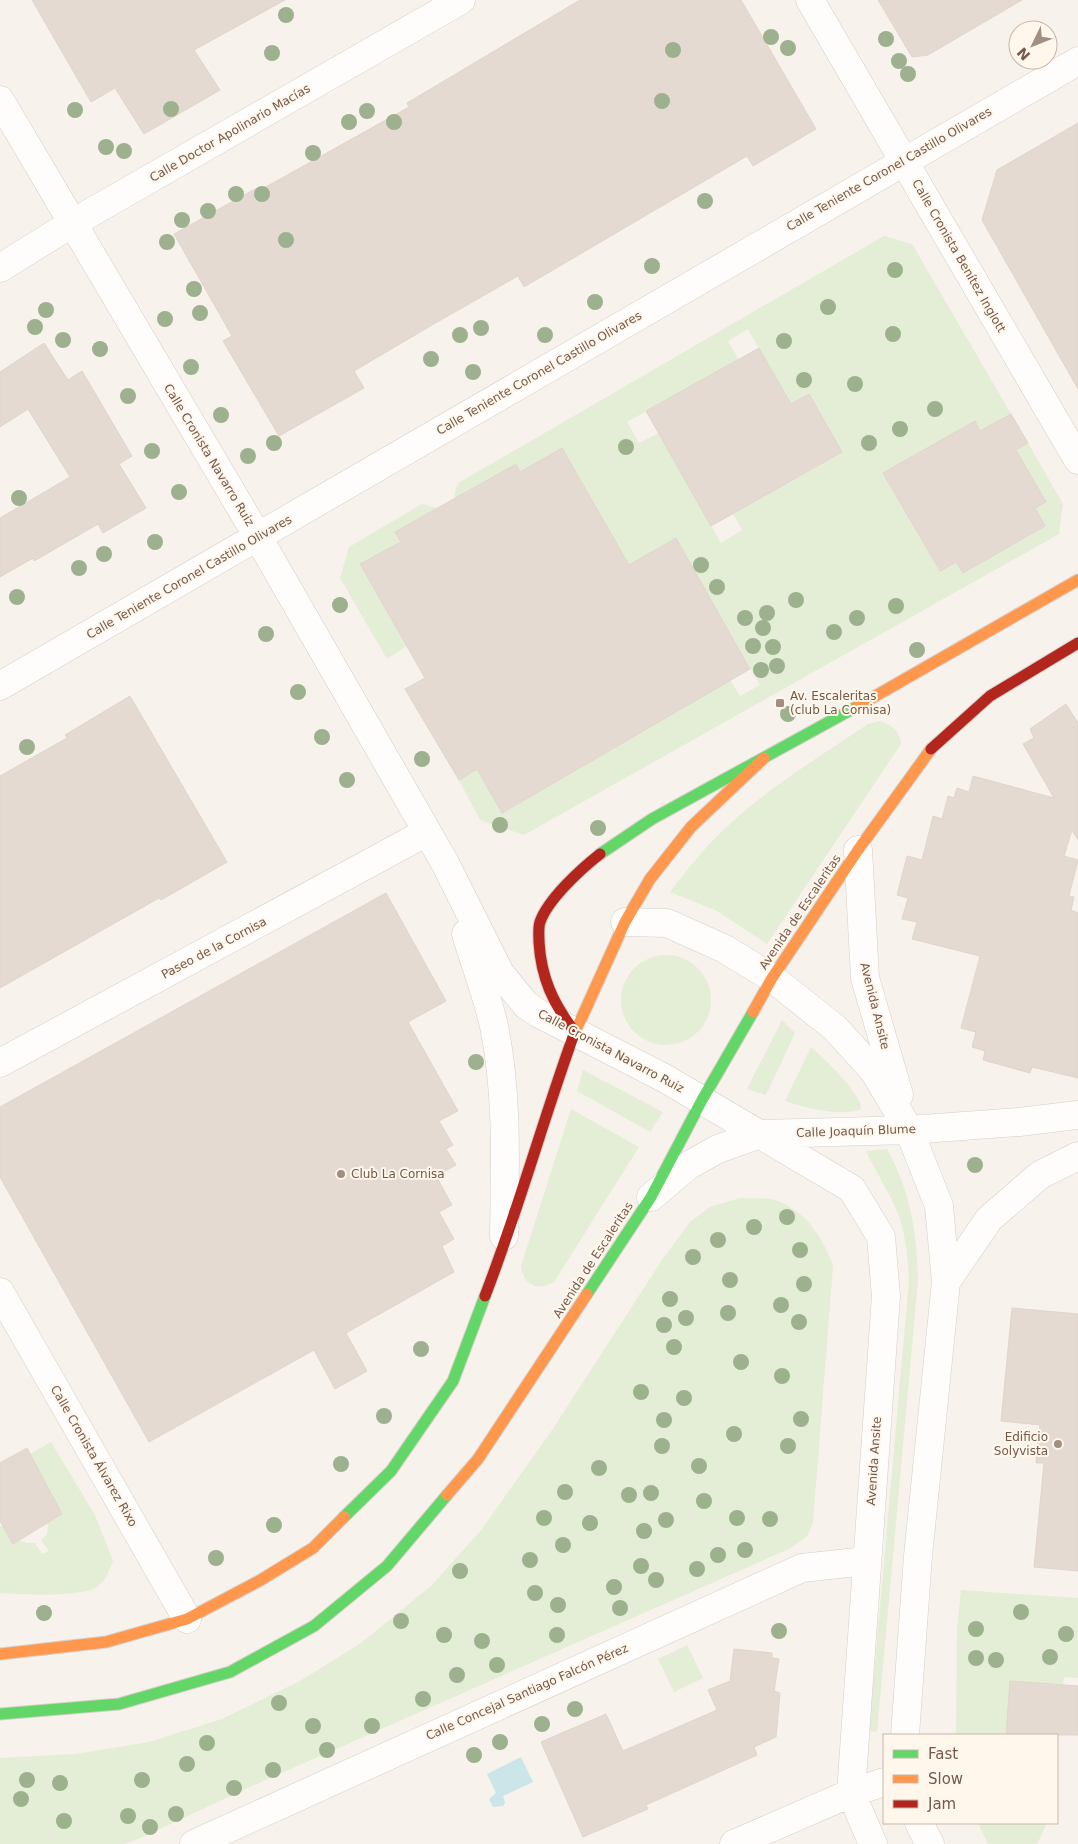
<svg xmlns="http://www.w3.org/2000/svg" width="1078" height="1844" font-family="'DejaVu Sans',sans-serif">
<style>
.green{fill:#e4eed6;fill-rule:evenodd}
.water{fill:#cce5e8}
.building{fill:#e4dad2;stroke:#e0d5cd}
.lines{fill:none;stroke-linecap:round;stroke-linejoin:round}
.street-casing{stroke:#d6cec8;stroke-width:29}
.fast-casing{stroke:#d6cec8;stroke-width:13}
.slow-casing{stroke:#d6cec8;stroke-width:13}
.jam-casing{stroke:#d6cec8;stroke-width:13}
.street{stroke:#fefdfc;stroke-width:28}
.fast{stroke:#63d668;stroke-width:11}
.slow{stroke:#ff974d;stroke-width:11}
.jam{stroke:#b3261e;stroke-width:11}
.tree{fill:#9db18e}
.poi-dot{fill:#a28f82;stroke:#fff7ec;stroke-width:2}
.labels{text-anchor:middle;stroke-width:4;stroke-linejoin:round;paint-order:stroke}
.street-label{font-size:12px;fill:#75594a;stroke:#fff7ec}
.poi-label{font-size:12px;fill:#75594a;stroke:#fff7ec;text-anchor:start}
</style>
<rect width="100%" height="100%" fill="#f7f2eb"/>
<path class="green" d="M884,236L912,244L1011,414L980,431L975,422L894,492L940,571L956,562L963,572L1045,526L1035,508L1046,502L1016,450L1028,443L1063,504L1059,534L524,835L480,820L459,780L477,769L730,680L740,696L760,685L676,538L655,550L663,564L591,606L609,530L562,448L520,472L515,464L475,487L479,496L459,508C453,497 453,491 460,482ZM748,329L791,404L733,513L742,530L721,543L659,433L639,443L627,422L739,360L728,341Z
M422,504L437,508L395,532L401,542L360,565L407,646L387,659L340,578L349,547Z
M879,721C891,724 900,731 901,744L767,944L717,911L670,892C689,867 708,843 731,823C772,785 821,756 868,724Z
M621 1000a45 45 0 1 1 90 0a45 45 0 1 1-90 0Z
M782,1020L795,1033L766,1095L747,1089Z
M811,1047C823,1058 862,1093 861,1109C839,1117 806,1108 785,1101Z
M583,1070L663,1112L650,1132L577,1091Z
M571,1109L639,1147L554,1282C538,1292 523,1285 521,1266Z
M887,1149C910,1190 917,1232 918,1280L877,1732L869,1731L909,1280C908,1260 906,1241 901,1222C893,1197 877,1175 866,1151Z
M740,1198C750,1199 765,1197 775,1200C806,1211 821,1235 833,1265L813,1523L807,1536L791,1548L250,1787L136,1840L124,1844H0V1758L76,1754L149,1742L222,1719L300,1681L361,1643L431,1586L482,1529L552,1430L662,1260L690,1222L710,1207Z
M51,1442L95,1515L113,1561C109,1571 106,1580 97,1587C81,1597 20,1595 0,1593V1526H3L13,1544L19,1540L26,1543H35L42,1554L49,1551L41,1540L47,1534L48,1523L62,1514L30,1454Z
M961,1590L1078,1598V1678L1064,1677L1063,1685L1011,1681L1006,1735H956L957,1628Z
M687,1645L703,1678L674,1692L658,1659Z
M978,1823H1047L1037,1844H988Z"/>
<path class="water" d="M521,1757L533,1782L503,1796L505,1803L503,1806L493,1807L489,1799L496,1793L487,1774Z"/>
<path class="building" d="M32,0H285L194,50L220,90L144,134L115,88L91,102Z
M580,0H741L816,129L753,166L747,156L524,287L518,276L432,325L354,371L364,388L279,436L223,341L232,336L174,234L255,189L257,192L409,107L407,103Z
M878,0H1022L928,55L912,57Z
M1078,123V389L982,220L997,170Z
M44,343L68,380L82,371L132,456L119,464L146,508L103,533L98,524L34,561L33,558L0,577V518L70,477L28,409L0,427V372Z
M759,348L791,404L809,394L842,452L711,526L646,411Z
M1011,414L1028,443L1016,450L1046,502L1035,508L1045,526L963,573L956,562L940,571L883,473L975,421L980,431Z
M562,448L629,565L676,538L750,669L502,813L477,769L459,780L405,689L425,678L360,564L401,542L395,532L516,464L520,472Z
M130,696L227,862L161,900L159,898L0,988V776L67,738L65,735Z
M1066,704L1078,723V840L1072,830L1064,856L1078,860L1069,896L1074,897L1071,910L1078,913V1078L1032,1067L1030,1073L983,1060L985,1051L972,1047L976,1032L961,1028L980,956L912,939L917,922L902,919L908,898L897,895L907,856L922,860L933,816L942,819L948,796L954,798L957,788L969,792L973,776L1054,798L1023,744L1034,738L1030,729Z
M386,893L446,1001L408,1022L458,1111L439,1121L453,1145L446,1149L456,1165L436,1176L452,1205L439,1212L454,1239L442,1246L454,1272L346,1333L367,1371L335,1389L314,1350L149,1442L0,1177V1107Z
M1012,1308L1078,1314V1571L1034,1567L1044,1463H1036L1040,1425L1001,1421Z
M27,1448L62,1514L13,1544L0,1521V1463Z
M734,1649L772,1653V1658L779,1659L774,1691L780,1693L776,1737L754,1747L757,1755L646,1805L648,1809L583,1837L541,1742L606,1714L623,1751L717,1710L708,1690L730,1681Z
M1010,1681L1078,1686V1735H1006Z"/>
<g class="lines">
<g class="street-casing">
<path id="street" d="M810,0L1078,460
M0,100L258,537L445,863L500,973L526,1005L538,1013L666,1079L852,1189L881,1237L886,1296L851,1793L873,1844
M0,268L71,224L461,0
M0,686L1078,61
M858,850L865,978L899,1095
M625,922L667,923L725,949L772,978L835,1028L874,1071L909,1130L939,1206L946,1282L918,1556L905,1735
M466,934C475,964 487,995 494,1026C508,1095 505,1166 504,1236
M0,1063L427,832
M651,1197L689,1165L718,1149L760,1134L909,1130L1019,1122L1078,1115
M946,1282L989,1219L1040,1175L1078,1156
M0,1292L187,1619
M919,1823L930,1844
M194,1844L802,1568L866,1561
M734,1844L851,1793L884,1782"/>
</g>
<g class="fast-casing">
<path id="fast" d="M600,854L652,819L858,706
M587,1294L651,1197L702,1100L753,1012
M344,1517L391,1471L453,1381L485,1296
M0,1714L119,1704L230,1672L314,1626L387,1566L447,1495"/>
</g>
<g class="slow-casing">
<path id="slow" d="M858,706L1078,580
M753,1012L772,978L858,850L931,749
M573,1037L625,922L650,879L691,827L764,758
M447,1495L478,1459L587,1294
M0,1654L106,1642L187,1619L259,1581L313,1548L344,1517"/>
</g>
<g class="jam-casing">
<path id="jam" d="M931,749L990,696L1078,643
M575,1032C553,1004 541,977 539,942C539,935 538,928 540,922C548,899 581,869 600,854
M485,1296C518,1211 542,1123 573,1037"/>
</g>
<use href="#street" class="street"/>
<use href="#fast" class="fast"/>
<use href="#slow" class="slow"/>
<use href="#jam" class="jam"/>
</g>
<g class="tree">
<circle cx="286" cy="15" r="8"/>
<circle cx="771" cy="37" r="8"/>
<circle cx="886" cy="39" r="8"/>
<circle cx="788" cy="48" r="8"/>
<circle cx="673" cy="50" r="8"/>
<circle cx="272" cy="53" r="8"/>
<circle cx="899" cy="61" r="8"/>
<circle cx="908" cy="74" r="8"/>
<circle cx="662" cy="101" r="8"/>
<circle cx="171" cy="109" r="8"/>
<circle cx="75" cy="110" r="8"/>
<circle cx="367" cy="111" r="8"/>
<circle cx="349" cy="122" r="8"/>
<circle cx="394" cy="122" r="8"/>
<circle cx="106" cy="147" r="8"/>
<circle cx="124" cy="151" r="8"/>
<circle cx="313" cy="153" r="8"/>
<circle cx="236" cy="194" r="8"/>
<circle cx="262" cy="194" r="8"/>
<circle cx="705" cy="201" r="8"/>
<circle cx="208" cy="211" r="8"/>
<circle cx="182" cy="220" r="8"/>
<circle cx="286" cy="240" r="8"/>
<circle cx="167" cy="242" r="8"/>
<circle cx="652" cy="266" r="8"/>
<circle cx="895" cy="270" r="8"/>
<circle cx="194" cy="289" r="8"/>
<circle cx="595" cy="302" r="8"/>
<circle cx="828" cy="307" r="8"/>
<circle cx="46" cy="310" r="8"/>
<circle cx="200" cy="313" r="8"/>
<circle cx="165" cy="319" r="8"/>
<circle cx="35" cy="327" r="8"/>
<circle cx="481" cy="328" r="8"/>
<circle cx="893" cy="334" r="8"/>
<circle cx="460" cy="335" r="8"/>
<circle cx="545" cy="335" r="8"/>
<circle cx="63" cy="340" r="8"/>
<circle cx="784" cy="341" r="8"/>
<circle cx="100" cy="349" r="8"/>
<circle cx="431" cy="359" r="8"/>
<circle cx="191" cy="367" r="8"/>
<circle cx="473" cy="372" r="8"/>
<circle cx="804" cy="380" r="8"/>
<circle cx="855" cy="384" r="8"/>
<circle cx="128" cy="396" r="8"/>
<circle cx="935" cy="409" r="8"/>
<circle cx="221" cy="415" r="8"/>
<circle cx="900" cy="429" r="8"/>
<circle cx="274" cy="443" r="8"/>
<circle cx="869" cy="443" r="8"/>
<circle cx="626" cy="447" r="8"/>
<circle cx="152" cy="451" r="8"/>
<circle cx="248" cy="456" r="8"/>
<circle cx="179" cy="492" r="8"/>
<circle cx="19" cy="498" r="8"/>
<circle cx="155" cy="542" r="8"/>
<circle cx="104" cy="554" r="8"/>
<circle cx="701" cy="565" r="8"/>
<circle cx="79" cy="568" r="8"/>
<circle cx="717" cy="587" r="8"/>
<circle cx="17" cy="597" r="8"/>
<circle cx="796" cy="600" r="8"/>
<circle cx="340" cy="605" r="8"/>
<circle cx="896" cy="606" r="8"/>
<circle cx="767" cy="613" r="8"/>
<circle cx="745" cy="618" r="8"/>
<circle cx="857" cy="618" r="8"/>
<circle cx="763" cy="628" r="8"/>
<circle cx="834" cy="632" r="8"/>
<circle cx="266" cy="634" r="8"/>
<circle cx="753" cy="646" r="8"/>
<circle cx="773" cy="647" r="8"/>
<circle cx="917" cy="650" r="8"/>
<circle cx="777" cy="666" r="8"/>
<circle cx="761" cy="670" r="8"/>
<circle cx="298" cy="692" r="8"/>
<circle cx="788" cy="714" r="8"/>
<circle cx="322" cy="737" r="8"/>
<circle cx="27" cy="747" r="8"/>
<circle cx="422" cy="759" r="8"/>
<circle cx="347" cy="780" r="8"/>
<circle cx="500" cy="825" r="8"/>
<circle cx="598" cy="828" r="8"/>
<circle cx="476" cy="1062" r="8"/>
<circle cx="975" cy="1165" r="8"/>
<circle cx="787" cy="1217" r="8"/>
<circle cx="754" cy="1227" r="8"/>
<circle cx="718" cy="1240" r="8"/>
<circle cx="800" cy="1250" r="8"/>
<circle cx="693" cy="1257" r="8"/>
<circle cx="730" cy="1280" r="8"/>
<circle cx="804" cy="1284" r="8"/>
<circle cx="670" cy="1299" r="8"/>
<circle cx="781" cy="1305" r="8"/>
<circle cx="728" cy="1313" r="8"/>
<circle cx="686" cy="1318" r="8"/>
<circle cx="799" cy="1322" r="8"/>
<circle cx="664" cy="1325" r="8"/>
<circle cx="674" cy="1347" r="8"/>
<circle cx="421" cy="1349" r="8"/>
<circle cx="741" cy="1362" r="8"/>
<circle cx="782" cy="1376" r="8"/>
<circle cx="641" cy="1392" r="8"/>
<circle cx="684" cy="1398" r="8"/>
<circle cx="384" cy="1416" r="8"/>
<circle cx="801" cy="1419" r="8"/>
<circle cx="664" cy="1420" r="8"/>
<circle cx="734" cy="1434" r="8"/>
<circle cx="662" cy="1446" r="8"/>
<circle cx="788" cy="1446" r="8"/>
<circle cx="341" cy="1464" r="8"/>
<circle cx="699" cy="1466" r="8"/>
<circle cx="599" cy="1468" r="8"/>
<circle cx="565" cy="1492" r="8"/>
<circle cx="651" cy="1493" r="8"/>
<circle cx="629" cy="1495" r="8"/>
<circle cx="704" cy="1501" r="8"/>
<circle cx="544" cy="1518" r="8"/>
<circle cx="737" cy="1518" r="8"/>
<circle cx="770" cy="1519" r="8"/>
<circle cx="666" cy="1520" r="8"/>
<circle cx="590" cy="1523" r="8"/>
<circle cx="274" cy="1525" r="8"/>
<circle cx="644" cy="1531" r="8"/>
<circle cx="563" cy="1545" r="8"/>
<circle cx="745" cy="1550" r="8"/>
<circle cx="718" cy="1555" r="8"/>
<circle cx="216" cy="1558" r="8"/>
<circle cx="530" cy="1560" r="8"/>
<circle cx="641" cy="1566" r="8"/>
<circle cx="697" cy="1569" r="8"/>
<circle cx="460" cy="1571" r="8"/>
<circle cx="656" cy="1580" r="8"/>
<circle cx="614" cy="1587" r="8"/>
<circle cx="535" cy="1593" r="8"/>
<circle cx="558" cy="1605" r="8"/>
<circle cx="620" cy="1608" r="8"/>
<circle cx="1021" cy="1612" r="8"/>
<circle cx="44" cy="1613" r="8"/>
<circle cx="401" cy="1621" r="8"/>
<circle cx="976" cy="1629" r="8"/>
<circle cx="779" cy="1631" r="8"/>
<circle cx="1066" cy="1634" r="8"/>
<circle cx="444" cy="1635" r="8"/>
<circle cx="557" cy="1635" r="8"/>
<circle cx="482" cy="1641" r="8"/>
<circle cx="1050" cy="1657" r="8"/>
<circle cx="976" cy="1658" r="8"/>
<circle cx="996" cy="1660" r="8"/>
<circle cx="497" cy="1665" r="8"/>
<circle cx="457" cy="1675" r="8"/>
<circle cx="423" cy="1699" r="8"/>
<circle cx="279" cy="1703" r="8"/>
<circle cx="575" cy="1709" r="8"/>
<circle cx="542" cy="1724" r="8"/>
<circle cx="313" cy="1726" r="8"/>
<circle cx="372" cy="1726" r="8"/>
<circle cx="500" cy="1742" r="8"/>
<circle cx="207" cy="1743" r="8"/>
<circle cx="327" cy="1750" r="8"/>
<circle cx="474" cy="1755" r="8"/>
<circle cx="187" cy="1764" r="8"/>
<circle cx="273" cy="1770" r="8"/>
<circle cx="27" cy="1780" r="8"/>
<circle cx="142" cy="1780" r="8"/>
<circle cx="60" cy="1783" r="8"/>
<circle cx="234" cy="1788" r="8"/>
<circle cx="21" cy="1799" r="8"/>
<circle cx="176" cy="1814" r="8"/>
<circle cx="128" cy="1816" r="8"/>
<circle cx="64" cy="1821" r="8"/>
<circle cx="150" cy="1827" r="8"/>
</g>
<g class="poi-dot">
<rect x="775" y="698" width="10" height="10" rx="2.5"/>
<circle cx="341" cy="1174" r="5"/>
<circle cx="1058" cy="1444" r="5"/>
</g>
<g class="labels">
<g class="street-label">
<text transform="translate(230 133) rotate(-30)" y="4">Calle Doctor Apolinario Macías</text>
<text transform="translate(889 169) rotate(-30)" y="4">Calle Teniente Coronel Castillo Olivares</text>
<text transform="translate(959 256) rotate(60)" y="4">Calle Cronista Benítez Inglott</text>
<text transform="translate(539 373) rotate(-30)" y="4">Calle Teniente Coronel Castillo Olivares</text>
<text transform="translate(209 455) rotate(59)" y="4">Calle Cronista Navarro Ruiz</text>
<text transform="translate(189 577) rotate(-30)" y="4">Calle Teniente Coronel Castillo Olivares</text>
<text transform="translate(800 912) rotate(-56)" y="4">Avenida de Escaleritas</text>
<text transform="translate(214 948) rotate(-28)" y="4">Paseo de la Cornisa</text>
<text transform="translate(875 1006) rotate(76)" y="4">Avenida Ansite</text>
<text transform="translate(611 1051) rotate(28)" y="4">Calle Cronista Navarro Ruiz</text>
<text transform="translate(856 1131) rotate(-2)" y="4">Calle Joaquín Blume</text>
<text transform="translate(593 1260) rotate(-57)" y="4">Avenida de Escaleritas</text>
<text transform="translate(94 1456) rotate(60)" y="4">Calle Cronista Álvarez Rixo</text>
<text transform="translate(874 1461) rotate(-86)" y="4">Avenida Ansite</text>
<text transform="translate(527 1692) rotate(-24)" y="4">Calle Concejal Santiago Falcón Pérez</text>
</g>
<g class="poi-label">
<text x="790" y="700">Av. Escaleritas<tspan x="790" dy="14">(club La Cornisa)</tspan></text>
<text x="351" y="1178">Club La Cornisa</text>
<text x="1048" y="1441" text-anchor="end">Edificio<tspan x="1048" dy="14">Solyvista</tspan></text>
</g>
</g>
<rect x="883" y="1734" width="175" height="90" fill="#fff7ec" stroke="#c8b8ab"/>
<rect x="893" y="1750" width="25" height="8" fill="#63d668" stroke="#c8b8ab"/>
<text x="928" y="1759" font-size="15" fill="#75594a">Fast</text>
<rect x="893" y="1775" width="25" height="8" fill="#ff974d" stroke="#c8b8ab"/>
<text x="928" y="1784" font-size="15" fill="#75594a">Slow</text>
<rect x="893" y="1800" width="25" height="8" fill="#b3261e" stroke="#c8b8ab"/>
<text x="928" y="1809" font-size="15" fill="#75594a">Jam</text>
<g transform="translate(1033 45) rotate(227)"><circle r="24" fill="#fff7ec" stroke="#c8b8ab"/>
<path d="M0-4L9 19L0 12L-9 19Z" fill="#a28f82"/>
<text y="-8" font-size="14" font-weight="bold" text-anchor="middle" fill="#75594a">N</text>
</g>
</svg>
